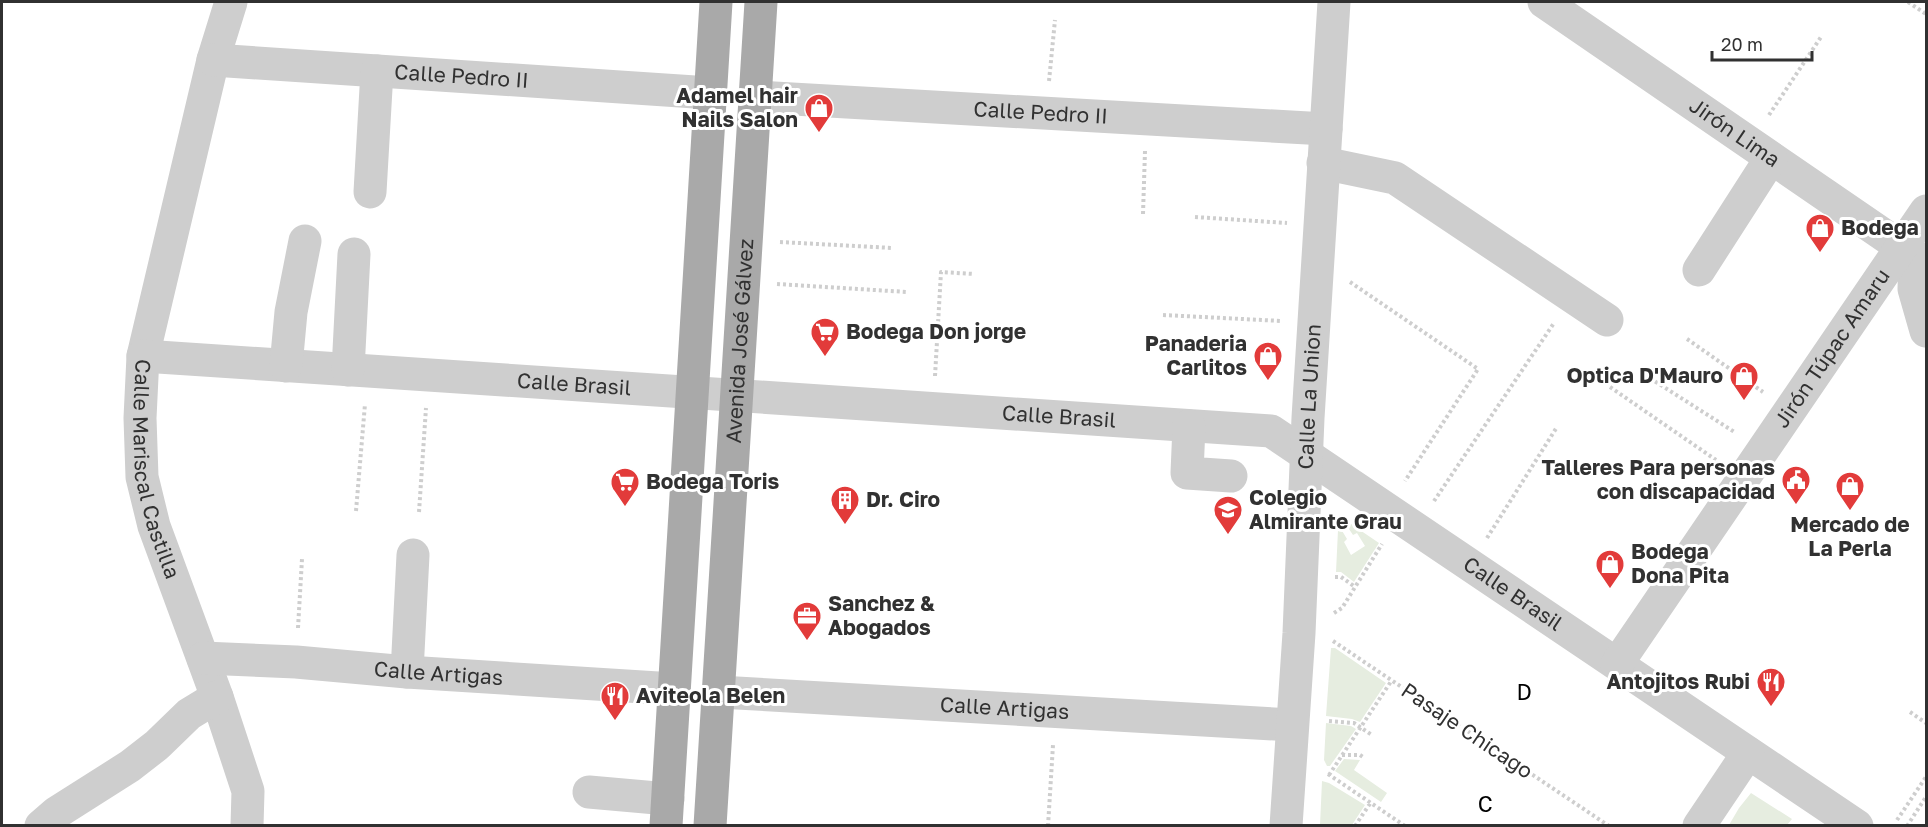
<svg xmlns="http://www.w3.org/2000/svg" width="1928" height="827" font-family="'Golos Text',sans-serif">
<style>
.green{fill:#e6ede0}
.lines{fill:none;stroke-linecap:round;stroke-linejoin:round}
.path{stroke:#cecece;stroke-width:4;stroke-dasharray:3 3;stroke-linecap:butt}
.minor{stroke:#cecece;stroke-width:33}
.major{stroke:#a9a9a9;stroke-width:33}
.labels{text-anchor:middle;stroke-width:6;stroke-linejoin:round;paint-order:stroke}
.street-label{font-size:21px;fill:#313131;stroke:#fff}
.poi-label{font-size:21px;font-weight:bold;fill:#313131;stroke:#fff;text-anchor:start}
.neighbourhood-label{font-size:22px;letter-spacing:1.5px;fill:#000;stroke:#fff}
</style>
<rect width="100%" height="100%" fill="#fff"/>
<path class="green" d="M1351,524L1379,543L1354,582L1341,572H1336L1338,530L1341,529L1347,539L1344,542L1351,555L1365,546L1357,533L1353,535L1347,526Z
M1331,648H1335L1386,683L1360,722L1352,719L1326,716Z
M1326,723L1351,726L1356,729L1330,766H1327L1324,760Z
M1344,759L1360,760L1354,770L1387,793L1381,802L1335,771Z
M1322,781L1329,783L1365,805L1352,825H1320Z
M1751,793L1792,819L1787,825H1729L1739,808Z"/>
<g class="lines">
<path class="path" d="M1908,2L1926,14
M1049,81L1055,20
M1769,115L1821,37
M1143,214L1145,151
M1195,217L1287,223
M780,242L893,248
M1350,282L1478,369L1405,481
M777,284L907,292
M1163,315L1282,321
M1687,339L1763,392
M1645,375L1736,433
M935,376L941,272L974,274
M1610,387L1716,460
M1434,501L1554,323
M356,511L365,404
M419,512L426,408
M1487,538L1557,427
M1335,577H1341L1355,587
M1334,613L1342,608L1382,544
M298,628L302,559
M1333,641L1609,826
M1910,712L1926,723
M1329,721L1354,723L1372,735
M1342,755H1360L1363,757
M1328,774L1405,826
M1329,775L1392,680
M1897,820L1926,777
M1048,826L1053,745
M1355,826L1371,802
M1907,826L1926,797"/>
<g class="minor">
<path id="s1" d="M231,2L213,60L143,356L140,418L142,477L154,526L217,697L248,791L247,826"/>
<path id="s2" d="M1544,2L1926,264"/>
<path id="s3" d="M213,60L710,93"/>
<path id="s4" d="M756,97L1326,129"/>
<path d="M1323,163L1395,178L1607,320"/>
<path d="M370,192L377,71"/>
<path d="M1915,256L1914,289L1926,331"/>
<path d="M1699,270L1771,158"/>
<path id="s5" d="M143,356L1271,431L1857,826"/>
<path d="M286,366L291,312L305,241"/>
<path d="M348,370L354,254"/>
<path d="M1189,426L1187,473L1231,476"/>
<path id="s6" d="M203,658L296,662L407,672L674,689"/>
<path id="s7" d="M1617,664L1926,211"/>
<path d="M407,672L413,555"/>
<path id="s8" d="M719,692L1292,725"/>
<path d="M589,792L668,799"/>
<path d="M41,826L56,813L130,766L157,745L189,714L217,697"/>
<path id="s9" d="M1286,826L1299,633L1308,418L1334,2"/>
<path d="M1699,826L1748,753"/>
</g>
<g class="major">
<path d="M666,826L716,2"/>
<path id="s10" d="M710,826L761,2"/>
</g>
</g>
<defs>
<g id="shop-pin" transform="scale(1.5)"><path d="M0 17L-7.5 6A9.5 9.5 0 1 1 7.5 6Z" fill="#e23b3a" stroke="#fff"/><path d="M-5-2.5h2.3a2.7 3.5 0 0 1 5.4 0H5L5.5 6h-11ZM-1.5-2.5h3a1.5 2.3 0 0 0-3 0Z" fill="#fff"/></g>
<g id="supermarket-pin" transform="scale(1.5)"><path d="M0 17L-7.5 6A9.5 9.5 0 1 1 7.5 6Z" fill="#e23b3a" stroke="#fff"/><path d="M-6-5.5h2.5l.6 2H6L4.5 2H-2.5L-4.4-4H-6ZM-1.5 3.2a1.3 1.3 0 1 0 .1 0ZM3 3.2a1.3 1.3 0 1 0 .1 0Z" fill="#fff"/></g>
<g id="civic-pin" transform="scale(1.5)"><path d="M0 17L-7.5 6A9.5 9.5 0 1 1 7.5 6Z" fill="#e23b3a" stroke="#fff"/><path d="M-.6-6.5H3V-4.5H.6V-3L4-1V1h2V6H-6V1h2V-1L-.6-3ZM-1.2 2.5V6h2.4V2.5Z" fill="#fff"/></g>
<g id="building-pin" transform="scale(1.5)"><path d="M0 17L-7.5 6A9.5 9.5 0 1 1 7.5 6Z" fill="#e23b3a" stroke="#fff"/><path d="M-4-6H4V6H1V3H-1V6H-4ZM-2.5-4.3h1.7v1.8h-1.7ZM.8-4.3h1.7v1.8H.8ZM-2.5-1h1.7V.8h-1.7ZM.8-1h1.7V.8H.8Z" fill="#fff"/></g>
<g id="school-pin" transform="scale(1.5)"><path d="M0 17L-7.5 6A9.5 9.5 0 1 1 7.5 6Z" fill="#e23b3a" stroke="#fff"/><path d="M0-5L7-2L0 1L-7-2ZM-4 1L0 2.5L4 1V4Q0 6-4 4Z" fill="#fff"/></g>
<g id="office-pin" transform="scale(1.5)"><path d="M0 17L-7.5 6A9.5 9.5 0 1 1 7.5 6Z" fill="#e23b3a" stroke="#fff"/><path d="M-6-3h4V-5.5h4V-3h4V5H-6ZM-1-4.5V-3h2v-1.5ZM-6 0V1H6V0Z" fill="#fff"/></g>
<g id="restaurant-pin" transform="scale(1.5)"><path d="M0 17L-7.5 6A9.5 9.5 0 1 1 7.5 6Z" fill="#e23b3a" stroke="#fff"/><path d="M-5-6h1v4h1v-4h1v4h1v-4h1v5L-1.5 .5V6h-2V.5L-5-1ZM5-6V6H3V1.5H1.5Q1.5-4 5-6Z" fill="#fff"/></g>
</defs>
<g fill-rule="evenodd">
<use href="#shop-pin" x="819" y="108"/>
<use href="#shop-pin" x="1820" y="228"/>
<use href="#supermarket-pin" x="825" y="332"/>
<use href="#shop-pin" x="1268" y="356"/>
<use href="#shop-pin" x="1744" y="376"/>
<use href="#civic-pin" x="1796" y="480"/>
<use href="#supermarket-pin" x="625" y="482"/>
<use href="#shop-pin" x="1850" y="486"/>
<use href="#building-pin" x="845" y="500"/>
<use href="#school-pin" x="1228" y="510"/>
<use href="#shop-pin" x="1610" y="564"/>
<use href="#office-pin" x="807" y="616"/>
<use href="#restaurant-pin" x="1771" y="682"/>
<use href="#restaurant-pin" x="615" y="696"/>
</g>
<g class="labels">
<g class="street-label">
<text dy="7" stroke="none"><textPath href="#s3" startOffset="249">Calle Pedro II</textPath></text>
<text dy="7" stroke="none"><textPath href="#s4" startOffset="285">Calle Pedro II</textPath></text>
<text dy="7" stroke="none"><textPath href="#s2" startOffset="231">Jirón Lima</textPath></text>
<text dy="7" stroke="none"><textPath href="#s10" startOffset="486">Avenida José Gálvez</textPath></text>
<text dy="7" stroke="none"><textPath href="#s7" startOffset="382">Jirón Túpac Amaru</textPath></text>
<text dy="7" stroke="none"><textPath href="#s5" startOffset="432">Calle Brasil</textPath></text>
<text dy="7" stroke="none"><textPath href="#s9" startOffset="430">Calle La Union</textPath></text>
<text dy="7" stroke="none"><textPath href="#s5" startOffset="918">Calle Brasil</textPath></text>
<text dy="7" stroke="none"><textPath href="#s1" startOffset="480">Calle Mariscal Castilla</textPath></text>
<text dy="7" stroke="none"><textPath href="#s5" startOffset="1422">Calle Brasil</textPath></text>
<text dy="7" stroke="none"><textPath href="#s6" startOffset="236">Calle Artigas</textPath></text>
<text dy="7" stroke="none"><textPath href="#s8" startOffset="286">Calle Artigas</textPath></text>
<text transform="translate(1467 731) rotate(34)" y="7">Pasaje Chicago</text>
</g>
<g class="poi-label">
<text x="798" y="103" text-anchor="end">Adamel hair<tspan x="798" dy="24">Nails Salon</tspan></text>
<text x="1841" y="235">Bodega</text>
<text x="846" y="339">Bodega Don jorge</text>
<text x="1247" y="351" text-anchor="end">Panaderia<tspan x="1247" dy="24">Carlitos</tspan></text>
<text x="1723" y="383" text-anchor="end">Optica D'Mauro</text>
<text x="1775" y="475" text-anchor="end">Talleres Para personas<tspan x="1775" dy="24">con discapacidad</tspan></text>
<text x="646" y="489">Bodega Toris</text>
<text x="1249" y="505">Colegio<tspan x="1249" dy="24">Almirante Grau</tspan></text>
<text x="866" y="507">Dr. Ciro</text>
<text x="1850" y="532" text-anchor="middle">Mercado de<tspan x="1850" dy="24">La Perla</tspan></text>
<text x="1631" y="559">Bodega<tspan x="1631" dy="24">Dona Pita</tspan></text>
<text x="828" y="611">Sanchez &amp;<tspan x="828" dy="24">Abogados</tspan></text>
<text x="1750" y="689" text-anchor="end">Antojitos Rubi</text>
<text x="636" y="703">Aviteola Belen</text>
</g>
<g class="neighbourhood-label">
<text x="1525" y="700">D</text>
<text x="1486" y="812">C</text>
</g>
</g>
<rect width="1928" height="827" fill="none" stroke="#313131" stroke-width="6"/>
<path d="M1712 51v9h100v-9" fill="none" stroke="#313131" stroke-width="3"/>
<text x="1721" y="51" font-size="18" fill="#313131" stroke="#ffffff" stroke-width="4.5" paint-order="stroke">20 m</text>
</svg>
